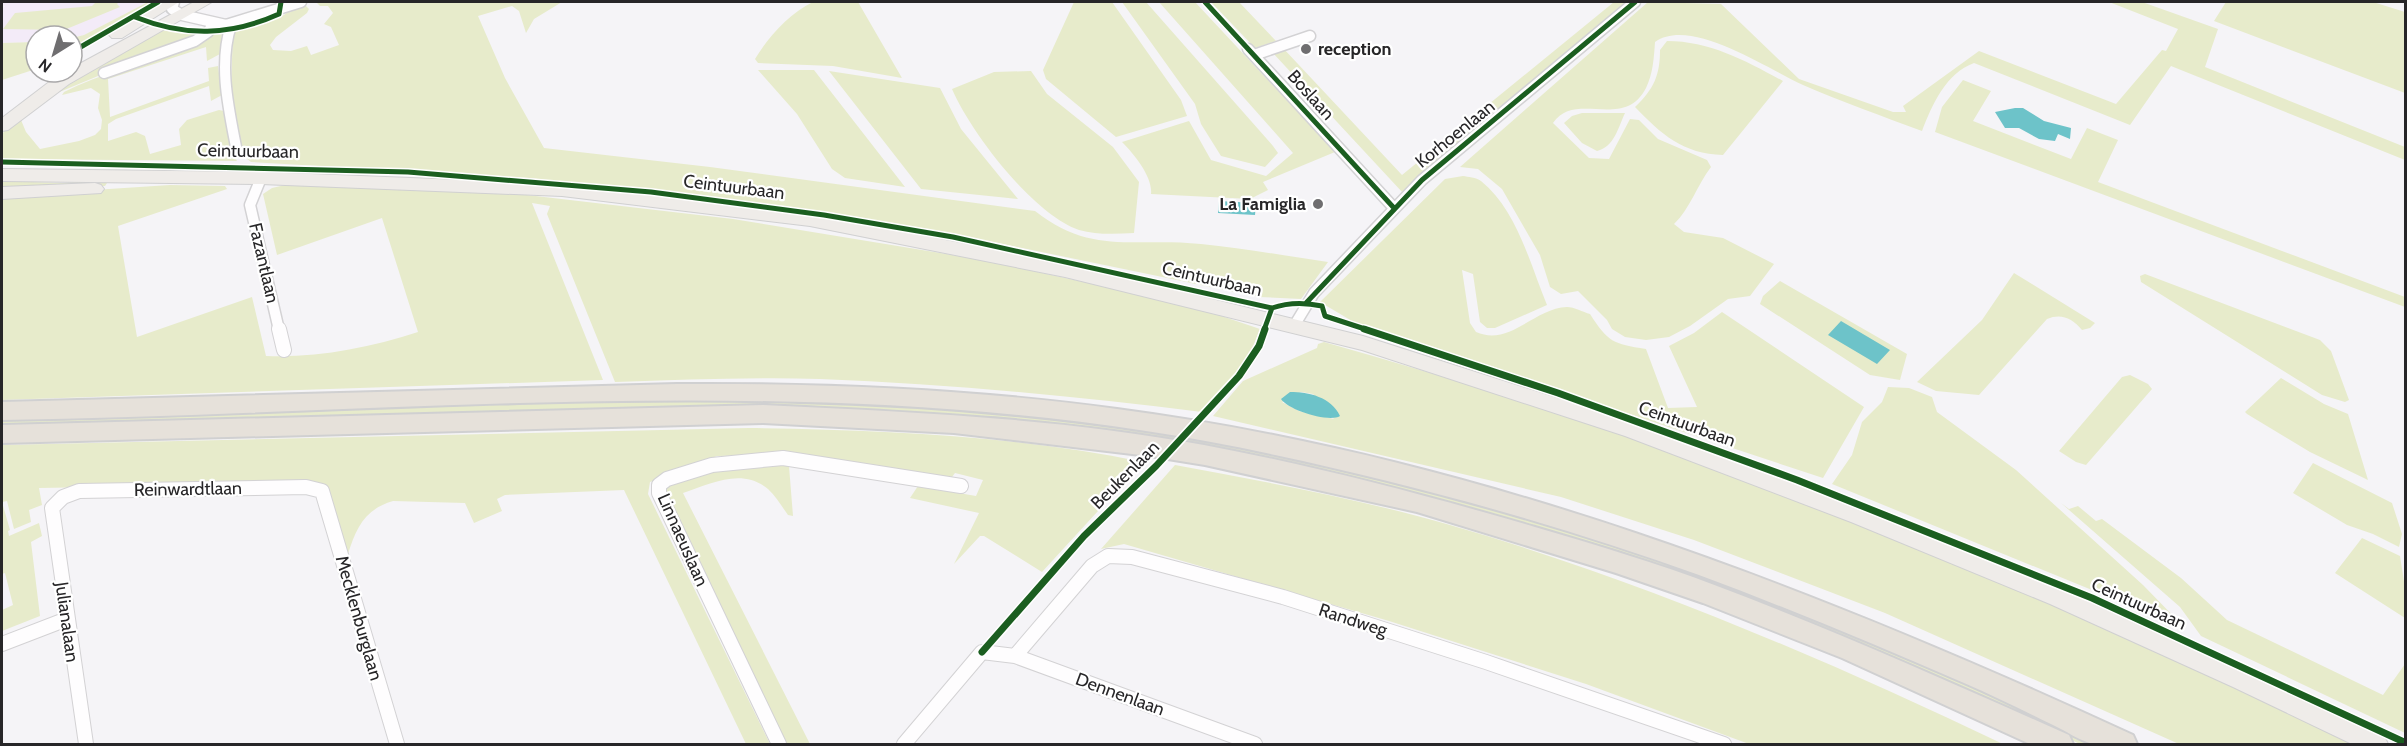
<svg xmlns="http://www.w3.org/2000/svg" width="2407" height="746" font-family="Cabin,sans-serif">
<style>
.commercial{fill:#f3ebf8}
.green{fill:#e7ebcb;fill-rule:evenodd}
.water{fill:#6dc3c9}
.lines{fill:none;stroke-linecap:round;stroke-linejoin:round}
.street-far1-casing{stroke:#d3d2d4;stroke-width:13}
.street-casing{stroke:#d3d2d4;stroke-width:16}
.primary-casing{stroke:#d0d0d1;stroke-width:2}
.highway-casing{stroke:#d0d0d1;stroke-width:4}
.street-far1{stroke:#fefdfe;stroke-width:10}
.street{stroke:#fefdfe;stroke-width:14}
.primary{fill:#efece9;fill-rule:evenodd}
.highway{fill:#e6e1da;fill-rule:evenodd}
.cycleway-far1-casing{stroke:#fff;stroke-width:8}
.cycleway-casing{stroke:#fff;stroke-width:10}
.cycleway-far1{stroke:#1b5e20;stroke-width:5}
.cycleway{stroke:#1b5e20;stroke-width:7}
.poi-dot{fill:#6f6e70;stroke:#fff;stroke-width:2}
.labels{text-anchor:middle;stroke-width:4.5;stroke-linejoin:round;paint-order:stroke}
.poi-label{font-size:18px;font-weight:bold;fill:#272628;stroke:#fff;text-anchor:start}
.street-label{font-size:18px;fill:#272628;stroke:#fff}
</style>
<rect width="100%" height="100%" fill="#f5f4f7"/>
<path class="commercial" d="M2,2H148L84,35L72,38L36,36V42L2,43V10L5,6L2,5Z"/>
<path class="green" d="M96,2H119L117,4L120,7L64,30L3,29L15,13L92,6Z
M148,2H155L110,29L72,48V38L84,35Z
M316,2H562L534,19L526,33L519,11L512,6L478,16L505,78L544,148L710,167L1035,211C1092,256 1135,237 1201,244C1243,248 1286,256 1328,262L1301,299L1259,297L998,243L784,206L529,178L251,162L242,155L231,85L233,33L284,15L293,7L305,5L309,9L307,13L276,37L270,45L273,50L291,51L307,46L311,55L339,45L331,27L324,24L333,13L328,6H320Z
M813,2H858L902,78L833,66L758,63L755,59C769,36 789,14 813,2Z
M1074,2H1112L1181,100L1187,116L1116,137L1046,79L1043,70Z
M1122,2H1146L1273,146L1278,153L1265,167L1221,156L1201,124L1195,104Z
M1159,2H1195L1335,152L1263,182L1268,190L1250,199L1151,194C1153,177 1134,154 1122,142L1189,121L1211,160L1266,176L1293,153Z
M1211,2H1239L1276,41L1255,48Z
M1614,2H1631L1403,193L1272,52L1283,48L1402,175Z
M1648,2L1721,4L1799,79L1893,112H1906L1903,106L1979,51L2116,104L2162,50L2166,51L2178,29L2109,2H2142L2218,29L2205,67L2405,147V160L2171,66L2130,125L1974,63C1946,73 1932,105 1922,131C1882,116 1842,102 1803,85C1769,70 1691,16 1655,42C1654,57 1653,74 1646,88C1624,131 1575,90 1553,123L1589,158L1609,159L1630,119L1639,120L1658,139L1707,160L1711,167C1697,185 1690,209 1674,224L1684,232L1723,238L1774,264L1750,296L1728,299L1690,326L1669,337L1646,340L1625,337L1612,329L1607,320L1578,291L1561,294L1550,287L1540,255L1502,189L1478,169L1460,167Z
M2226,2H2373L2405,12V93L2214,21Z
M156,30L202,33L57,93L21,120L26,132L40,149L79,141L95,135L101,129L102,120L98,108L100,94L91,88L62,95L64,92C100,74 140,64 178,49C194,43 205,34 222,34L220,54L207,61L206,47L108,79L110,117L209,81L208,68L218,66L222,95L211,101L209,86L116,119L108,124V141L136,132L145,136L150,154L181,145L179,129L187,120L219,110L224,111L231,148L237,161L2,159C2,152 0,143 2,136C8,112 129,47 156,30Z
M1667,41C1710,41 1746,61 1783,81L1723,155C1683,154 1661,134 1635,107C1654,89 1660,75 1660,50Z
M36,42V69L2,80V43Z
M758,70H814L905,187L845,178L832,169L797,114Z
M829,71L940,88L961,129L1018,199L921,189Z
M1031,71L1047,94L1113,147L1139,182L1134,233C1116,234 1096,235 1079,230C1033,214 971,133 952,89L994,72Z
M1963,80L1991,91L1973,121L2071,159L2087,128L2118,140L2098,182L2405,297V307L1935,132L1942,107Z
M1582,113H1625C1618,128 1614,147 1597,151L1582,143L1564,123L1572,116Z
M1463,176C1468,177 1476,177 1481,181C1517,210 1530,264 1547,305L1495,328H1487L1480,322L1473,274L1462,270L1470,323L1476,332C1510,347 1534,308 1567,307C1574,307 1583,312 1590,314C1608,342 1613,344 1646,349L1668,408L1697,407L1669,346L1694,333L1722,312L1864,407L1823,478L1357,324L1320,302L1445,179Z
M109,180L105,186L2,190V181L63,183Z
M170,185L225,186L227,189L118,226L137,337L252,297L266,356C317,358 369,348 418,332L382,218L277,255L263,194L272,188L285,185L396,187L527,195L733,219L983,260L1189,305L1260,329L1246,364L1202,412C1075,396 948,384 820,379C752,377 683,380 615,382L547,214L550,206L532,203L603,380L2,400V196Z
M2014,273L2095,323L2090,328L2082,330C2072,318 2061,313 2047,319L1979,395L1936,391L1917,382L1982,320Z
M2145,274L2320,340L2331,351L2349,400L2345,402L2322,395L2141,282L2140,276Z
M1780,281L1907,354L1900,380L1870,375L1760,304L1763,296Z
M1324,342C1444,376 1563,413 1681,454C1774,487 1865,526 1956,564C2092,620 2227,678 2358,744H2179L1885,613L1694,540L1561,497L1213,416L1243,381L1317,348L1318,344ZM1301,392L1313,394L1334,419L1299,411L1282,402Z
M2130,375L2148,384L2152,389L2086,465L2076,462L2059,451L2122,377Z
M2281,378L2324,404L2348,414L2368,480L2310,452L2247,414L2245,412Z
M1888,387L1909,388L1932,397L1937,412L2016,470L2143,585L2185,628L1832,484L1852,455L1862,422L1882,402Z
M736,399L914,404L1164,432L1274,451L1575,528L1876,640L2102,744H2080L1944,680L1784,615L1204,450L625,410L2,427V416Z
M749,428C880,430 1014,435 1143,462L1042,572L984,536H980L954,564L979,513L910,498L918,486L976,496L983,480L955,473L949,481L769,455L717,456L650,482L648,494L770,744H746L624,490L505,495L497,499L502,511L474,523L465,503L393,501C365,509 356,528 348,554L332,510L329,488L320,483L39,488L42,505L29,510L31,522L14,529L7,501L2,502L10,530L8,531L9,536L39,523L42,536L31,542L40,616L2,631V610L13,605L5,573L2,574V445Z
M2313,463L2392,503L2402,534L2399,547L2373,534L2347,525L2293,493Z
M742,465L789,466L793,516L788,515C782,507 776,496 768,489C742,467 710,484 683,493L810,744H785L663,490L666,485L703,470Z
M1175,465C1267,482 1360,499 1450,525C1640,580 1825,659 2003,744H1749L1586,684L1389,621L1124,544L1101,549Z
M2061,503L2069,509L2078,506L2096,521L2102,519L2181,578L2227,620L2383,695L2405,664V733L2201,636L2180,607Z
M2362,538L2400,556L2405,588V618L2335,573Z"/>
<path class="water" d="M2015,108H2023L2044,121L2071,128L2070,139L2058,134L2055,141L2039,139L2019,128H2005L1995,112Z
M1219,201L1256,203L1255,215L1218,213Z
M1841,321L1890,350L1877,364L1828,335Z
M1290,392C1309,392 1331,397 1340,416C1329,423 1288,410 1281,399Z"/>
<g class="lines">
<g class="street-far1-casing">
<path id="street-far1" d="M174,2L172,9L182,15L226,25L301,2
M231,25C218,66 229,110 237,152
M1248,49L1394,208
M1254,55L1310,36
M104,73L195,41L208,32L214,23
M261,178L250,205L279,330
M1294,326L1314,293L1422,180L1635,2"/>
</g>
<g class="street-casing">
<path id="street" d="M279,329L284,350
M2,644L67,619
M1015,656L1092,566L1108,556L1132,557L1283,597L1486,662L1724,744
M86,744L52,508L63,497L79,491L306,487L322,491L397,744
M779,744L659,493V485L667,479L712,465L783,458L961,486
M904,744L982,652L1015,656L1255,744"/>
</g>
<g class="primary-casing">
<path id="primary" d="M161,2H179L122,38H112L109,35L112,32Z
M194,2H212L69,84L8,130L2,131V118L57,76L72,72V68Z
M2,169L261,172L562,184L810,214L1065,263L1363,336L1638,424L1867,510L2066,590L2249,671L2384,736L2388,744H2352L2233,687L2050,604L1851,522L1625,436L1362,350L1065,277L810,226L562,196L261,184L2,181Z
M95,183L101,185L104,189L101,193L2,199V187Z"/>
</g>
<g class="highway-casing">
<path id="highway" d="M677,384C825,383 971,389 1117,409C1473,456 1808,585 2133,735L2137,744C2124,745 2106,746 2093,744C2080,741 2066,731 2053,725C2024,711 1994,696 1964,683C1876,645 1788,608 1699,575C1560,525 1419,486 1275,455C857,363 425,414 2,420V402Z
M763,405C910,412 1059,418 1204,445C1316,466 1426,495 1535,527C1596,545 1657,563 1717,586C1836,631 1952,683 2069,735L2073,744H2030L1842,658L1703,603L1616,573L1417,512L1205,465L1149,456L954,433L763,423L2,443V425Z"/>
</g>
<use href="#street-far1" class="street-far1"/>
<use href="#street" class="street"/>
<use href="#primary" class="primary"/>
<use href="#highway" class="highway"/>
<g class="cycleway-far1-casing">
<path id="cycleway-far1" d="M1205,2L1394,208
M135,17C185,37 230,36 279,14L281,2
M72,52L158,2
M2,162L408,172L651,192L824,215L953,237L1272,308C1289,302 1304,302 1322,306L1325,316L1368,330
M1307,302L1422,180L1635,2
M1264,330L1272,308"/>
</g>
<g class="cycleway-casing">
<path id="cycleway" d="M1364,329L1558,393L1797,480L2092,598L2406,743
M982,652L1084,536L1156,466L1239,376L1259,346L1265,329"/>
</g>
<use href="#cycleway-far1" class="cycleway-far1"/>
<use href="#cycleway" class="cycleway"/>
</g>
<g class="poi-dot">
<circle cx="1306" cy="49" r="6"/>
<circle cx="1318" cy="204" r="6"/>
</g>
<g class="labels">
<g class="poi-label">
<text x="1318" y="55">reception</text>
<text x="1306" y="210" text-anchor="end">La Famiglia</text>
</g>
<g class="street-label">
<text transform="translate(1311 95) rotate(48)" y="6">Boslaan</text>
<text transform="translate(1455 134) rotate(-39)" y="6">Korhoenlaan</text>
<text transform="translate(248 151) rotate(1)" y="6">Ceintuurbaan</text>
<text transform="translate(734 187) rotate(7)" y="6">Ceintuurbaan</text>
<text transform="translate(264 263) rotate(77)" y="6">Fazantlaan</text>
<text transform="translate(1212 279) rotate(13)" y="6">Ceintuurbaan</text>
<text transform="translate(1687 424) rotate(20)" y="6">Ceintuurbaan</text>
<text transform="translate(1125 475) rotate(-45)" y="6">Beukenlaan</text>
<text transform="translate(188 489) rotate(-1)" y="6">Reinwardtlaan</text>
<text transform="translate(683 540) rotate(66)" y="6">Linnaeuslaan</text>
<text transform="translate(2139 604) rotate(24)" y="6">Ceintuurbaan</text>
<text transform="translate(359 618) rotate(74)" y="6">Mecklenburglaan</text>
<text transform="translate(1353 620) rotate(18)" y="6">Randweg</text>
<text transform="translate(67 622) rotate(82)" y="6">Julianalaan</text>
<text transform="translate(1120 694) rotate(20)" y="6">Dennenlaan</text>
</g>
</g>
<rect width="2407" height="746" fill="none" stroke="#272628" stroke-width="6"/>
<g transform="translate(54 54) rotate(217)"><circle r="28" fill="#ffffff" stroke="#a9a8a9" stroke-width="1.5"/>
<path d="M0-4.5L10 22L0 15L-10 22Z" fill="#6f6e70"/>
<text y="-9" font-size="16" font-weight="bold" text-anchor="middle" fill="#272628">N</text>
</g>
</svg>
